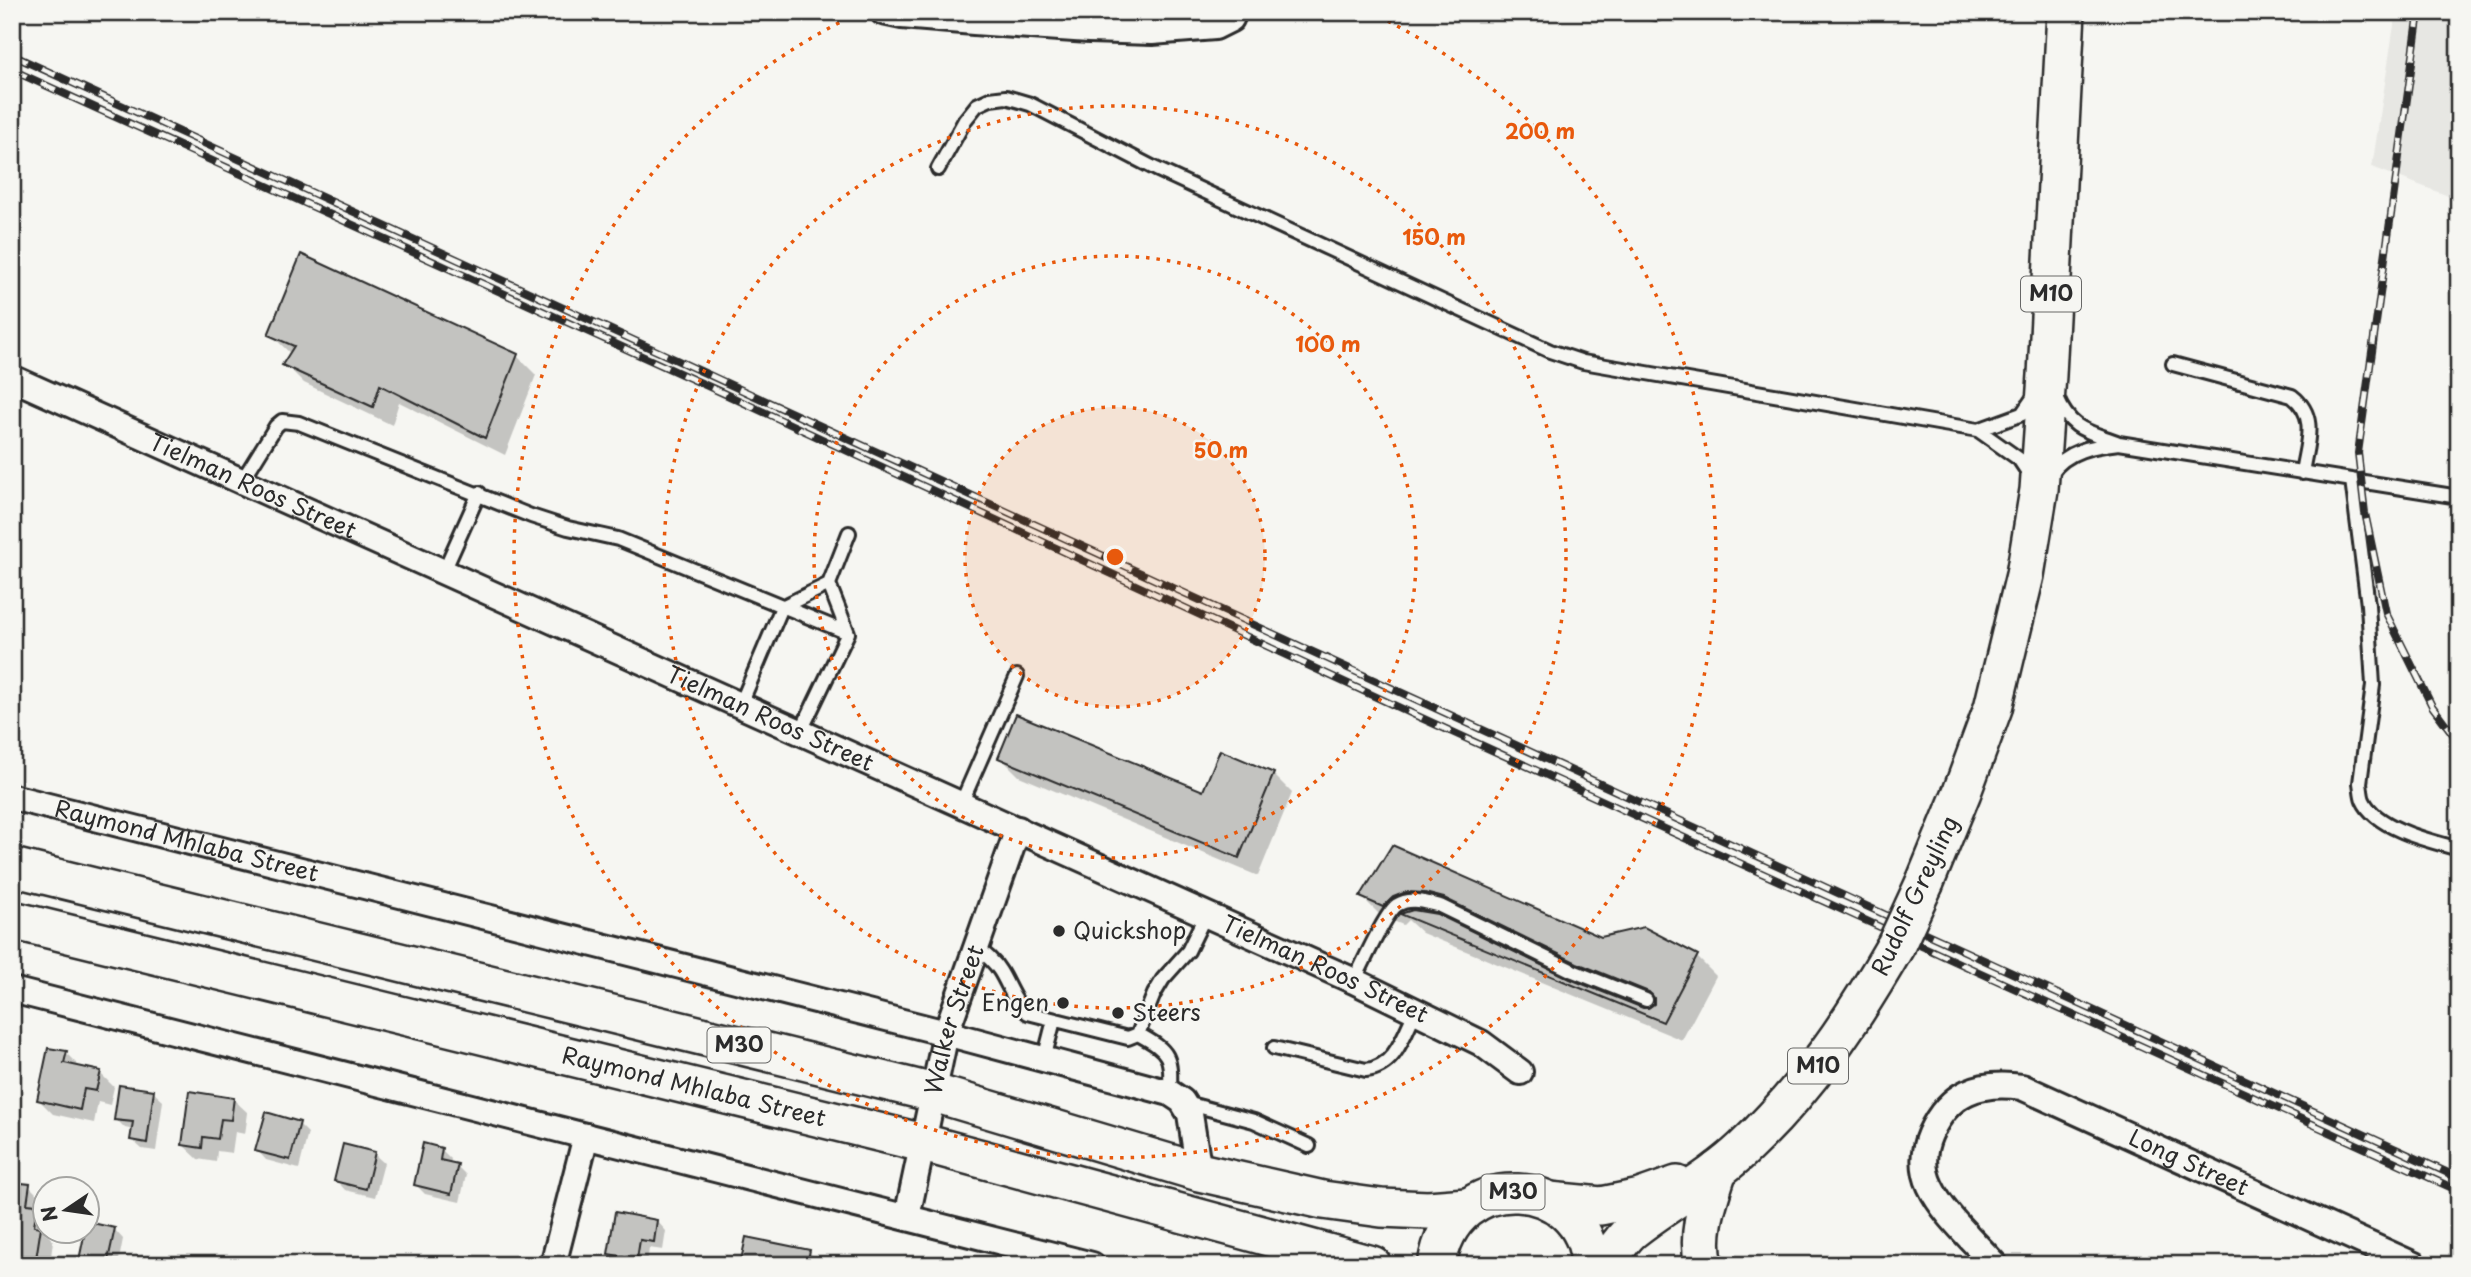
<svg xmlns="http://www.w3.org/2000/svg" width="2471" height="1277" font-family="'Playpen Sans',sans-serif">
<style>
.built{fill:#e7e7e3}
.shadow{fill:#0003;fill-rule:evenodd}
.building{fill:#c3c3c0;stroke:#2b2b2b;stroke-width:2}
.lines{fill:none;stroke-linecap:round;stroke-linejoin:round}
.service-casing{stroke:#2b2b2b;stroke-width:18}
.minor-casing{stroke:#2b2b2b;stroke-width:30}
.primary-casing{stroke:#2b2b2b;stroke-width:42}
.service{stroke:#f6f6f2;stroke-width:12}
.minor{stroke:#f6f6f2;stroke-width:24}
.primary{stroke:#f6f6f2;stroke-width:37}
.rail-casing{stroke:#2b2b2b;stroke-width:8}
.rail{stroke:#f6f6f2;stroke-width:5;stroke-dasharray:16;stroke-linecap:butt}
.primary-bridge-casing{stroke:#2b2b2b;stroke-width:42;stroke-linecap:butt}
.primary-bridge{stroke:#f6f6f2;stroke-width:37}
.ring{fill:none;stroke:#e8590c;stroke-width:3.5;stroke-dasharray:3.5 7}
.poi-dot{fill:#2b2b2b;stroke:#f6f6f2;stroke-width:2.5}
.labels{text-anchor:middle;stroke-width:5;stroke-linejoin:round;paint-order:stroke}
.shield{fill:#f6f6f2;stroke:#686867;stroke-width:2}
.shield-label{font-size:21px;font-weight:bold;fill:#2b2b2b}
.street-label{font-size:23px;fill:#2b2b2b;stroke:#f6f6f2}
.poi-label{font-size:23px;fill:#2b2b2b;stroke:#f6f6f2;text-anchor:start}
.centre{fill:#e8590c;stroke:#f6f6f2;stroke-width:3.5}
.ring-label{font-size:21px;text-anchor:middle;font-weight:bold;fill:#e8590c;stroke:#f6f6f2;stroke-width:5;stroke-linejoin:round;paint-order:stroke}
</style>
<rect width="100%" height="100%" fill="#f6f6f2"/>
<filter id="ink" filterUnits="userSpaceOnUse"><feTurbulence type="fractalNoise" baseFrequency=".0143" numOctaves="2"/><feDisplacementMap in="SourceGraphic" scale="14" xChannelSelector="R" yChannelSelector="G"/><feConvolveMatrix kernelMatrix="1 2 1 2 8 2 1 2 1" color-interpolation-filters="sRGB"/></filter>
<g filter="url(#ink)">
<path class="built" d="M2396,12H2459V200L2372,167Z"/>
<path class="shadow" d="M270,334L517,356L536,375L505,455L399,402L392,425L304,383L285,364L291,354Z
M1000,757L1204,794L1273,774L1292,793L1258,876L1019,776Z
M1392,847L1600,939L1697,957L1716,976L1682,1040L1422,933L1408,920L1403,925L1381,916L1362,897ZM1420,911L1445,912L1597,981L1656,1005L1648,1010L1569,981L1420,913Z
M66,1053L80,1067L100,1073L114,1087L110,1105L98,1102L94,1123L53,1114L39,1100Z
M12,1063L14,1065L12,1086Z
M153,1092L163,1101L156,1151L142,1149L132,1140L134,1130L125,1128L116,1119Z
M233,1099L248,1113L245,1134L235,1132L232,1153L217,1151L216,1162L198,1159L183,1145Z
M299,1124L308,1133L299,1169L266,1160L257,1150Z
M442,1150L451,1159L450,1164L457,1166L466,1175L460,1202L425,1194L416,1185Z
M374,1154L384,1163L375,1197L345,1190L336,1180Z
M12,1184L29,1186L42,1199L40,1211L46,1217V1232L53,1241L50,1265H12Z
M657,1221L666,1231L663,1250L649,1248L647,1265L619,1263L610,1253Z
M89,1224L114,1229L123,1239L118,1265H80Z
M809,1252L819,1262L829,1265H742Z"/>
<path class="building" d="M301,254L518,354L485,438L380,385L373,407L282,365L294,346L268,335Z
M1016,714L1203,791L1220,750L1274,773L1239,858L998,758Z
M1392,845L1601,937L1644,927L1698,955L1663,1022L1400,914L1413,910L1437,914L1570,979L1643,1008H1648L1654,1004V998L1649,992L1577,963L1444,898L1425,893L1406,892L1393,897L1383,907L1360,897Z
M48,1048L67,1051L64,1063L101,1071L96,1091L84,1089L80,1110L37,1100Z
M119,1085L154,1090L147,1143L130,1140L133,1122L114,1120Z
M189,1091L234,1098L231,1120L221,1119L218,1139L203,1137L202,1148L182,1145Z
M266,1112L300,1122L290,1160L255,1151Z
M423,1143L442,1148L440,1160L458,1164L451,1194L414,1185Z
M343,1144L375,1152L366,1189L334,1181Z
M12,1182L30,1184L27,1204L37,1205L34,1226L41,1227L36,1259L12,1256Z
M615,1212L657,1220L654,1242L640,1240L637,1259L608,1254Z
M88,1222L115,1228L107,1265H78L85,1231H88Z
M746,1237L810,1250L807,1265H740Z"/>
<g class="lines">
<g class="service-casing">
<path id="service" d="M1652,12L1658,13
M938,169L965,120L977,105L990,99L1006,97L1030,104L1156,169L1550,351L1583,362L1978,430L2019,459L2031,477
M2173,364L2292,396C2319,417 2306,444 2302,473
M2057,398C2071,431 2088,431 2119,443L2459,497
M1978,430L2022,414L2035,395
M2051,473C2067,450 2093,446 2119,443
M2352,480L2368,605L2373,685L2360,783C2361,788 2361,795 2363,800C2376,829 2430,841 2459,849
M242,481L276,426L282,421L299,423L531,516L568,528L618,539L848,633
M444,571L479,493
M740,706L782,607L829,584
M800,733L848,633L829,584L849,533
M961,804L1017,676
M976,947C985,954 994,961 1000,971C1010,987 1013,1002 1028,1013L1128,1038L1138,1034L1154,994L1163,979L1188,951L1206,914
M1354,981C1362,966 1385,913 1397,905C1410,897 1426,902 1440,906L1573,971L1646,1000
M1138,1034C1171,1052 1171,1056 1170,1093
M1274,1048L1366,1070C1396,1067 1404,1034 1416,1010
M1044,1059L1054,1020
M1186,1103L1254,1121L1309,1146"/>
</g>
<g class="minor-casing">
<g id="minor">
<path d="M883,12L902,16L974,22L1089,30L1152,32L1215,27L1231,19L1234,12"/>
<path id="s1" d="M12,378L1354,981L1481,1043L1520,1072"/>
<path id="s2" d="M12,797L946,1033L1170,1093L1182,1101L1190,1114L1199,1172"/>
<path d="M12,990L1092,1265"/>
<path id="s3" d="M907,1217L946,1033L1018,829"/>
<path d="M553,1265L586,1136"/>
<path id="s4" d="M1995,1265C1974,1241 1943,1214 1930,1186C1922,1169 1923,1150 1930,1134C1949,1092 1979,1081 2022,1087L2414,1265"/>
</g>
</g>
<g class="primary-casing">
<g id="primary">
<path d="M12,867L934,1093L1199,1172L1323,1200L1381,1208L1428,1210L1467,1207"/>
<path d="M1925,882L1962,792L1993,708L2025,575L2039,490L2047,375L2066,12"/>
<path id="s5" d="M12,920L923,1143L1372,1265"/>
<path d="M1549,1201L1601,1206L1640,1198L1677,1185"/>
<path d="M1437,1265C1452,1162 1586,1176 1590,1265"/>
<path d="M1604,1265C1613,1254 1621,1240 1631,1231C1667,1202 1709,1181 1743,1149C1806,1090 1853,1020 1896,945"/>
<path d="M1704,1265C1696,1232 1708,1202 1718,1170"/>
</g>
</g>
<use href="#service" class="service"/>
<use href="#minor" class="minor"/>
<use href="#primary" class="primary"/>
<g class="rail-casing">
<path id="rail" d="M2419,12L2358,453L2365,513L2386,613L2432,706L2459,742
M12,55L2459,1178
M12,70L723,393L1415,715L2459,1191"/>
</g>
<use href="#rail" class="rail"/>
<g class="primary-bridge-casing">
<path id="primary-bridge" d="M1896,945L1925,882"/>
</g>
<use href="#primary-bridge" class="primary-bridge"/>
</g>
</g>
<circle cx="1115" cy="557" r="150" fill="#e8590c" fill-opacity=".12"/>
<g class="ring">
<circle cx="1115" cy="557" r="150"/>
<circle cx="1115" cy="557" r="301"/>
<circle cx="1115" cy="557" r="451"/>
<path d="M1369 12A601 601 0 1 1 861 12"/>
</g>
<g class="poi-dot">
<circle cx="1059" cy="931" r="7"/>
<circle cx="1063" cy="1003" r="7"/>
<circle cx="1118" cy="1013" r="7"/>
</g>
<g class="labels">
<g class="shield">
<rect x="2021" y="276.5" width="60" height="35" rx="5"/>
<rect x="707.5" y="1027.5" width="63" height="35" rx="5"/>
<rect x="1788" y="1048.5" width="60" height="35" rx="5"/>
<rect x="1481.5" y="1174.5" width="63" height="35" rx="5"/>
</g>
<g class="shield-label">
<text x="2051" y="301">M10</text>
<text x="739" y="1052">M30</text>
<text x="1818" y="1073">M10</text>
<text x="1513" y="1199">M30</text>
</g>
<g class="street-label">
<text dy="8" stroke="none"><textPath href="#s1" startOffset="264">Tielman Roos Street</textPath></text>
<text dy="8" stroke="none"><textPath href="#s1" startOffset="831">Tielman Roos Street</textPath></text>
<text dy="8" stroke="none"><textPath href="#s2" startOffset="180">Raymond Mhlaba Street</textPath></text>
<text transform="translate(1915 896) rotate(-65)" y="8">Rudolf Greyling</text>
<text dy="8" stroke="none"><textPath href="#s1" startOffset="1440">Tielman Roos Street</textPath></text>
<text dy="8" stroke="none"><textPath href="#s3" startOffset="203">Walker Street</textPath></text>
<text dy="8" stroke="none"><textPath href="#s5" startOffset="702">Raymond Mhlaba Street</textPath></text>
<text dy="8" stroke="none"><textPath href="#s4" startOffset="452">Long Street</textPath></text>
</g>
<g class="poi-label">
<text x="1073" y="939">Quickshop</text>
<text x="1049" y="1011" text-anchor="end">Engen</text>
<text x="1132" y="1021">Steers</text>
</g>
</g>
<circle cx="1115" cy="557" r="10" class="centre"/>
<g class="ring-label">
<text x="1540" y="139">200 m</text>
<text x="1434" y="245">150 m</text>
<text x="1328" y="352">100 m</text>
<text x="1221" y="458">50 m</text>
</g>
<rect width="2471" height="1277" fill="none" stroke="#f6f6f2" stroke-width="42"/>
<rect x="21" y="21" width="2429" height="1235" fill="none" stroke="#2b2b2b" stroke-width="2.5" filter="url(#ink)"/>
<g transform="translate(66 1210) rotate(257)"><circle r="33" fill="#f6f6f2" stroke="#a5a5a2" stroke-width="2"/>
<path d="M0-5L12 26L0 18L-12 26Z" fill="#2b2b2b"/>
<text y="-10" font-size="19" font-weight="bold" text-anchor="middle" fill="#2b2b2b">N</text>
</g>
</svg>
